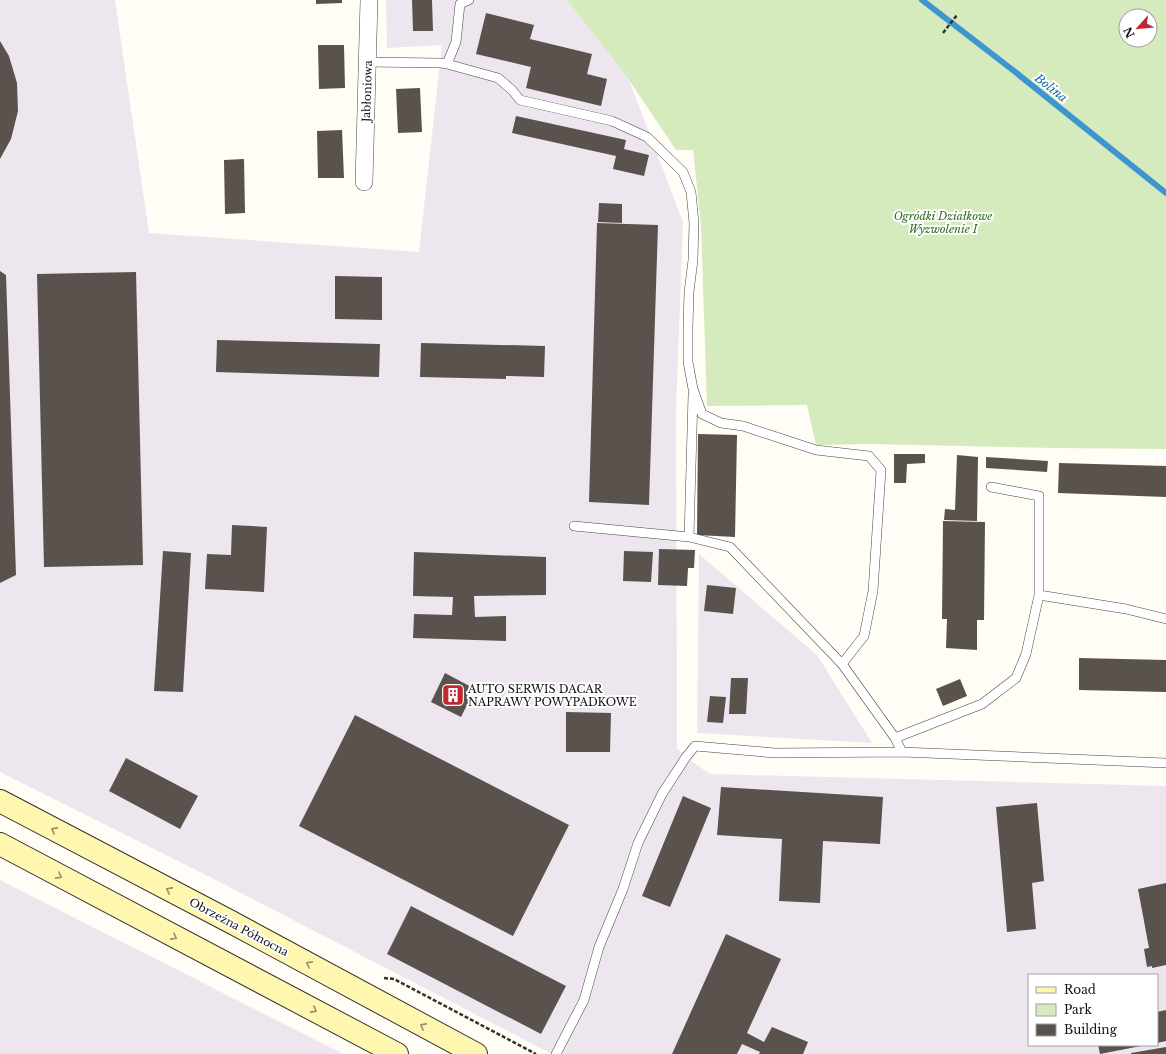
<svg xmlns="http://www.w3.org/2000/svg" width="1166" height="1054" font-family="'Libre Baskerville',serif">
<style>
.industrial{fill:#eee6ef;fill-rule:evenodd}
.green{fill:#d5ebbd;fill-rule:evenodd}
.lines{fill:none;stroke-linecap:round;stroke-linejoin:round}
.stream{stroke:#3f96cf;stroke-width:6}
.building{fill:#5a524d}
.lane-casing{stroke:#444;stroke-width:10}
.street-casing{stroke:#444;stroke-width:18}
.secondary-casing{stroke:#333;stroke-width:24}
.path{stroke:#333;stroke-width:2.5;stroke-dasharray:4 2;stroke-linecap:butt}
.lane{stroke:#fff;stroke-width:9}
.street{stroke:#fff;stroke-width:17}
.secondary{stroke:#fff6b0;stroke-width:22}
.oneway{stroke:#948f68}
.labels{text-anchor:middle;stroke-width:4;stroke-linejoin:round;paint-order:stroke}
.street-label{font-size:11px;fill:#111;stroke:#fff}
.park-label{font-size:11px;font-style:italic;fill:#2f6b1f;stroke:#fff}
.poi-label{font-size:11px;fill:#111;stroke:#fff;text-anchor:start}
.water-label{font-size:12px;font-style:italic;fill:#1768a6;stroke:#fff}
</style>
<rect width="100%" height="100%" fill="#fffdf5"/>
<path class="industrial" d="M0,0H115L149,233L419,252L442,45L387,48L386,0H567L629,80L683,222L676,413L677,748L686,757L710,774L1166,786V1054H552L212,878L0,772ZM1029,975H1157V1045H1029Z
M699,554L817,655L872,743L697,733Z
M0,880L343,1054H0Z"/>
<path class="green" d="M567,0H1166V449L1055,448L870,444L816,445L807,405L707,406L701,225L693,150H676L629,80ZM1126,16H1150V40H1126Z"/>
<g class="lines">
<path class="stream" d="M922,0L1014,71L1166,193"/>
</g>
<path class="building" d="M316,0H342V3L316,4Z
M412,0H432L433,31H413Z
M486,13L534,25L530,39L592,54L587,74L607,79L601,106L526,88L531,67L476,54Z
M0,41L9,56L17,83L18,111L11,139L0,159Z
M318,45H344L345,88L319,89Z
M420,88L422,132L398,133L396,89Z
M516,116L626,140L624,149L649,155L644,176L613,169L616,156L512,133Z
M342,130L344,178H318L317,131Z
M244,159L245,213L225,214L224,160Z
M599,203L622,204V223L598,222Z
M597,223L658,225L649,505L589,502Z
M0,271L6,275L16,575L0,583Z
M136,272L143,565L44,567L37,274Z
M335,276L382,277V320L335,319Z
M217,340L380,344L379,377L216,372Z
M421,343L545,346L544,377L506,376V379L420,377Z
M698,434L737,435L735,537L697,535Z
M894,454H925V463L907,464L906,483H894Z
M957,455L978,457L977,521L944,520L945,509L955,510Z
M986,457L1048,461L1047,472L986,468Z
M1059,463L1166,466V497L1058,493Z
M943,521L985,522L984,620H977V650L946,648L947,619H942Z
M232,525L267,527L264,592L205,589L207,554L231,555Z
M659,549L695,550L694,568H688L687,586L658,585Z
M163,551L191,553L183,692L154,691Z
M624,551L653,552L651,582L623,581Z
M414,552L546,557V595L474,596L475,617L506,616V641L413,638L414,614L452,615L453,597L413,596Z
M707,585L736,588L733,614L704,611Z
M1079,658L1166,660V692L1079,690Z
M445,673L475,689L461,717L431,702Z
M731,678H748L746,714H729Z
M960,679L967,696L943,706L936,689Z
M710,696L726,697L723,723L707,722Z
M566,712L611,713L610,752H566Z
M355,715L569,825L513,936L299,826Z
M126,758L198,796L180,829L109,791Z
M721,787L883,797L880,844L823,841L820,903L779,901L782,839L717,835Z
M683,796L711,808L670,907L642,896Z
M1037,803L1044,881L1032,883L1036,929L1007,932L996,807Z
M1166,883V965L1152,968V966L1147,967L1144,949L1149,948L1138,889Z
M411,906L566,986L541,1034L387,954Z
M726,934L781,959L747,1033L764,1042L772,1027L808,1042L803,1054H759L760,1052L742,1044L737,1054H672Z
M1166,1010V1041L1157,1043V1012Z
M1098,1045H1141V1046L1100,1054Z
M1166,1047V1054H1131V1053Z"/>
<g class="lines">
<g class="lane-casing">
<path id="lane" d="M368,62L441,63L447,64L498,78L512,90L520,100L612,121L647,137L683,172L691,192L694,223L693,260L689,292L688,327V362L693,389L702,414L721,423L743,426L816,450L869,456L881,470L873,591L864,636L842,664
M447,64L456,42L460,4L469,0
M991,487L1039,496V595
M574,526L689,537L730,547L842,664L895,738L902,752
M689,537L693,395
M895,738L982,704L1016,678L1026,654L1039,595L1126,609L1166,619
M556,1054L584,1000L599,947L623,889L638,843L662,794L686,757L695,746L775,753L902,752L1166,763"/>
</g>
<g class="street-casing">
<path id="street" d="M364,182L369,0"/>
</g>
<g class="secondary-casing">
<path id="secondary" d="M0,801L231,922L476,1054
M0,844L397,1054"/>
</g>
<path class="path" d="M943,33L957,15
M384,978L394,979L536,1054"/>
<use href="#lane" class="lane"/>
<use href="#street" class="street"/>
<use href="#secondary" class="secondary"/>
</g>
<defs><path id="oneway-chevron" d="M-2-3.5L2.5 0L-2 3.5" fill="none" stroke-width="1.6" stroke-linecap="round" stroke-linejoin="round"/></defs>
<g class="oneway">
<use href="#oneway-chevron" transform="translate(54 830) rotate(-152)"/>
<use href="#oneway-chevron" transform="translate(59 876) rotate(28)"/>
<use href="#oneway-chevron" transform="translate(169 890) rotate(-152)"/>
<use href="#oneway-chevron" transform="translate(174 937) rotate(28)"/>
<use href="#oneway-chevron" transform="translate(309 964) rotate(-152)"/>
<use href="#oneway-chevron" transform="translate(314 1010) rotate(28)"/>
<use href="#oneway-chevron" transform="translate(423 1026) rotate(-152)"/>
</g>
<defs>
<g id="building-square" transform="scale(1.15)"><rect x="-9" y="-9" width="18" height="18" rx="4" fill="#c4262e" stroke="#fff"/><path d="M-4-6H4V6H1V3H-1V6H-4ZM-2.5-4.3h1.7v1.8h-1.7ZM.8-4.3h1.7v1.8H.8ZM-2.5-1h1.7V.8h-1.7ZM.8-1h1.7V.8H.8Z" fill="#fff"/></g>
</defs>
<g fill-rule="evenodd">
<use href="#building-square" x="453" y="695"/>
</g>
<g class="labels">
<g class="street-label">
<text transform="translate(367 91) rotate(-88)" y="4">Jabłoniowa</text>
<text transform="translate(239 927) rotate(28)" y="4">Obrzeżna Północna</text>
</g>
<g class="park-label">
<text x="943" y="220">Ogródki Działkowe<tspan x="943" dy="13">Wyzwolenie I</tspan></text>
</g>
<g class="poi-label">
<text x="468" y="693">AUTO SERWIS DACAR<tspan x="468" dy="13">NAPRAWY POWYPADKOWE</tspan></text>
</g>
<g class="water-label">
<text transform="translate(1051 88) rotate(38)" y="4">Bolina</text>
</g>
</g>
<rect x="1028" y="974" width="130" height="72" fill="#ffffff" stroke="#a0a0a0"/>
<rect x="1036" y="987" width="20" height="6" fill="#fff6b0" stroke="#a0a0a0"/>
<text x="1064" y="994" font-size="12" fill="#111111">Road</text>
<rect x="1036" y="1004" width="20" height="12" fill="#d5ebbd" stroke="#a0a0a0"/>
<text x="1064" y="1014" font-size="12" fill="#111111">Park</text>
<rect x="1036" y="1024" width="20" height="12" fill="#5a524d" stroke="#a0a0a0"/>
<text x="1064" y="1034" font-size="12" fill="#111111">Building</text>
<g transform="translate(1138 28) rotate(243)"><circle r="19" fill="#ffffff" stroke="#a0a0a0"/>
<path d="M0-3L7 15L0 10L-7 15Z" fill="#c4262e"/>
<text y="-6" font-size="11" font-weight="bold" text-anchor="middle" fill="#111111">N</text>
</g>
</svg>
